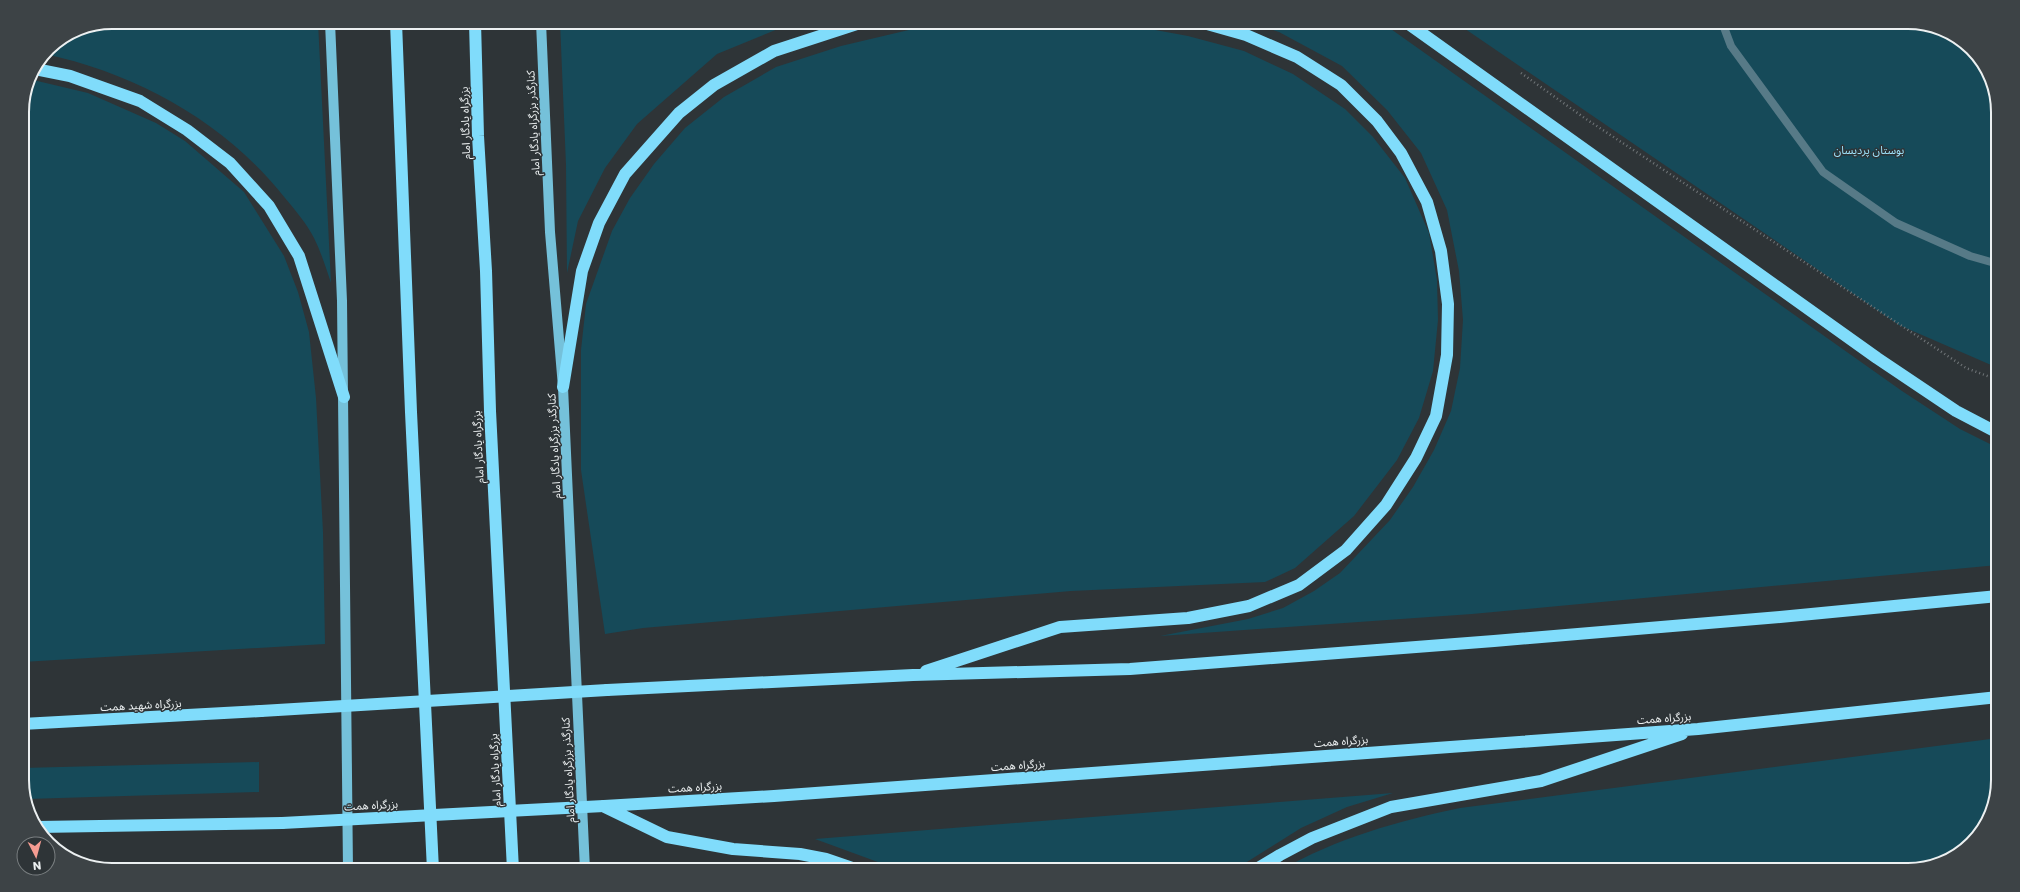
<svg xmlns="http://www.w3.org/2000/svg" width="2020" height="892" font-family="Poppins,'Noto Sans Arabic',sans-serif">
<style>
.green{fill:#164a59}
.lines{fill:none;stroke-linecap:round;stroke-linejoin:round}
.path{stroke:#72777a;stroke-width:2.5;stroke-dasharray:1 3;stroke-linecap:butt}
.lane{stroke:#577a87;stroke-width:8}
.primary{stroke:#75c1da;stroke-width:10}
.highway{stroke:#80dcfb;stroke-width:12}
.highway-bridge{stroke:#80dcfb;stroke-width:12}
.labels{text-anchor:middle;stroke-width:3;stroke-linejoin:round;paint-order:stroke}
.street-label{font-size:11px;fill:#ecf0f1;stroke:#2e3437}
.park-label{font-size:11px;fill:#9ee3fb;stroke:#2e3437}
.rim{fill:none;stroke:#ecf0f1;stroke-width:2}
</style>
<rect width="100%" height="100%" fill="#2e3437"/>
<path class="green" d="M112,22H318L331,283C326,268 321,252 314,238C307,224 295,210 285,198C226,123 138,74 45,54L49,48L78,29Z
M560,22H795L717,54L637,124L605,168L578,221L567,273L566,165Z
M978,22H1097L1128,25L1188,36L1244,51L1293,74L1345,109L1373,137L1405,178L1429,233L1437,280L1438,320L1433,371L1419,418L1397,460L1354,516L1295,568L1265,582L1071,591L643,628L605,634L581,470V350L586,304L612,231L630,198L654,164L685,128L724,97L776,67L841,46L913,29Z
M1248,22H1381L1902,391L1960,429L1998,448V565L1472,614L1160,636L1248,619L1283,608L1314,591L1340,573L1390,520L1413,487L1434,450L1451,411L1460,368L1463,320L1459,271L1447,210L1421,153L1387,110L1342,66L1279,32Z
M1455,22H1908L1942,29L1983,62L1998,107V368L1899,325Z
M29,79L88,93L156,123L185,141L244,192L284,256L298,292L309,332L316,398L323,532L325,644L22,662V107Z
M1998,738V780L1991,814L1958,855L1908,870H1281C1337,838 1398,821 1460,808Z
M259,762V792L27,799L22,786V768Z
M1393,793L1347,807L1301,828L1234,870H894L886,865L815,839Z
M742,864L803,870H599V867Z"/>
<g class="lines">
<path class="path" d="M1521,73L1586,119L1966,368L1998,380"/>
<path class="lane" d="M1722,22L1731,46L1823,172L1896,223L1970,256L1998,264"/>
<path class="primary" d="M330,22L342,301L348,870
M541,22L550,232L563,387L585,870"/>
<path class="highway" d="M396,22L411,412L433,870
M475,22L478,136L486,271L490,411L513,870
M1406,22L1877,358L1956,411L1998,433
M35,69L70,76L140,101L187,130L230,163L269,206L299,256L344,397
M563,387L582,271L599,223L625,174L679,113L714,85L774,51L863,22
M926,671L1060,627L1188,618L1249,606L1299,585L1346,550L1386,505L1416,458L1436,416L1447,355L1448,304L1441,251L1427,202L1401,153L1377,121L1341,85L1297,57L1246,35L1200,22
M607,690L913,675L1130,669L1494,641L1780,617L1998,596
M22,724L261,711
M604,806L774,796L1698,729L1998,697
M605,807L667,837L733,849L800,854L826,859L858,870
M38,827L282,823
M1255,870L1280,855L1312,838L1391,807L1541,781L1682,734"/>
<path class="highway-bridge" d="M261,711L607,690
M282,823L604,806"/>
</g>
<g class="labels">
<g class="street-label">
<text transform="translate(465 123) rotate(-92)" y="4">بزرگراه یادگار امام</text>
<text transform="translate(533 123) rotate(-93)" y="4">کنارگذر بزرگراه یادگار امام</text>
<text transform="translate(554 446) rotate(-93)" y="4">کنارگذر بزرگراه یادگار امام</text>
<text transform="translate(478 447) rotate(-93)" y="4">بزرگراه یادگار امام</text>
<text transform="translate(141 705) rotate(-3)" y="4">بزرگراه شهید همت</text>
<text transform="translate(1664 718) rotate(-4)" y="4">بزرگراه همت</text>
<text transform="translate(1341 741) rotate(-4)" y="4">بزرگراه همت</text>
<text transform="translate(1018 765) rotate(-4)" y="4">بزرگراه همت</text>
<text transform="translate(495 770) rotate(-93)" y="4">بزرگراه یادگار امام</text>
<text transform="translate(568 770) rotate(-93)" y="4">کنارگذر بزرگراه یادگار امام</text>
<text transform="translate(695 787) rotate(-3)" y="4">بزرگراه همت</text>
<text transform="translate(371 805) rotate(-3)" y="4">بزرگراه همت</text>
</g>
<g class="park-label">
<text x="1869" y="154">بوستان پردیسان</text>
</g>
</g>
<path d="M0 0H2020V892H0ZM112 29H1908A83 83 0 0 1 1991 112V780A83 83 0 0 1 1908 863H112A83 83 0 0 1 29 780V112A83 83 0 0 1 112 29Z" fill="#3d4346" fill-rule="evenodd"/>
<path class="rim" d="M112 29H1908A83 83 0 0 1 1991 112V780A83 83 0 0 1 1908 863H112A83 83 0 0 1 29 780V112A83 83 0 0 1 112 29Z"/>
<g transform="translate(36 856) rotate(174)"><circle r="19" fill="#2e3437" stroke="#7a7f81"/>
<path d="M0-3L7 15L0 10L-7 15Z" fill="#f59c92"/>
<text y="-6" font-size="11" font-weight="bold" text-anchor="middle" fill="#ecf0f1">N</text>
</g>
</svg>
